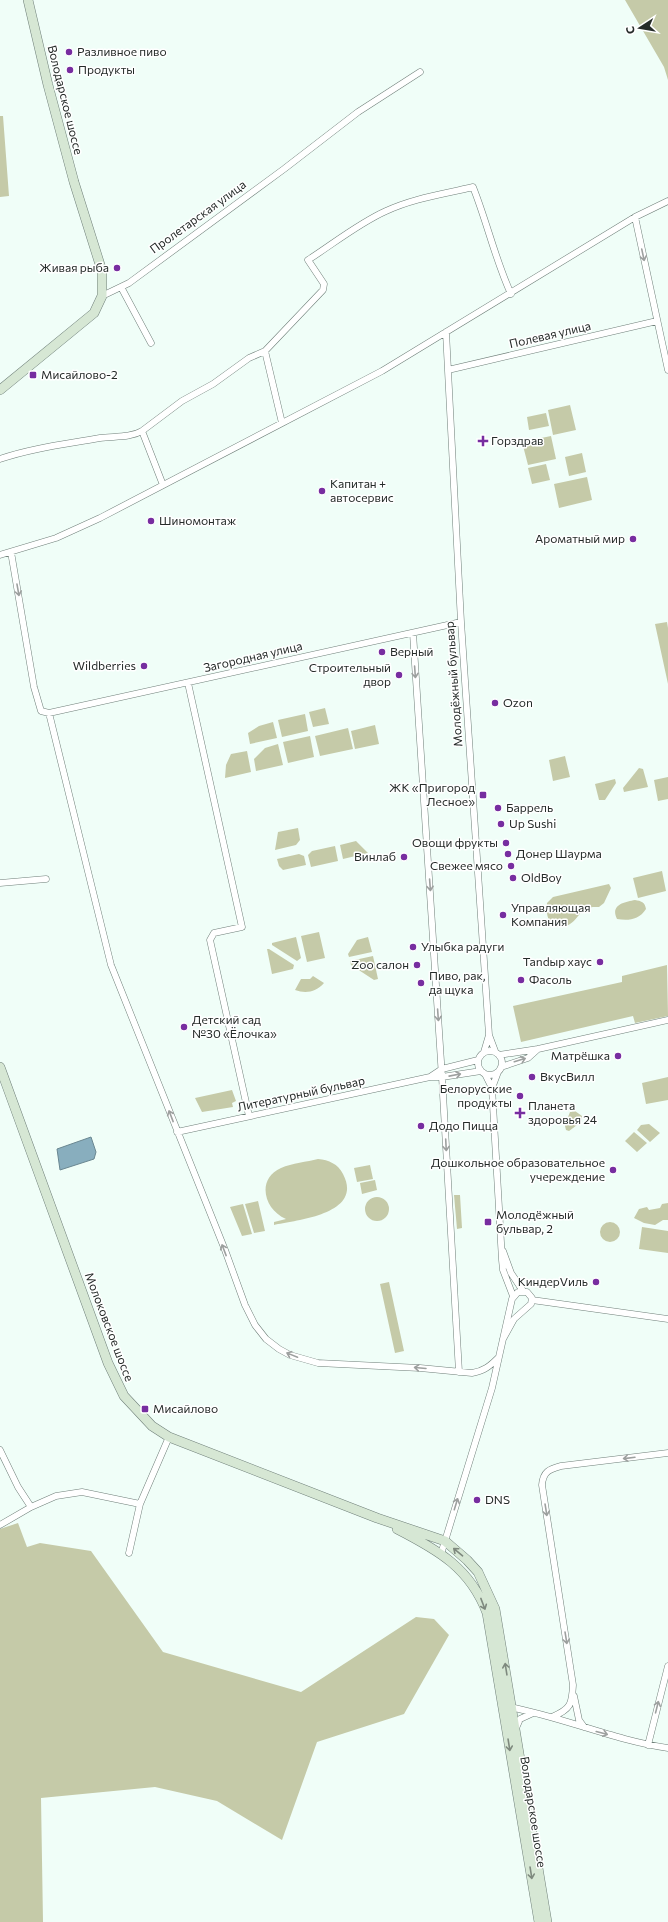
<svg xmlns="http://www.w3.org/2000/svg" width="668" height="1922" font-family="Commissioner,sans-serif">
<style>
.green{fill:#c5caa8}
.water{fill:#88aebe;stroke:#6a8791}
.lines{fill:none;stroke-linecap:round;stroke-linejoin:round}
.street-casing{stroke:#6f7f79;stroke-width:7}
.secondary-casing{stroke:#6f7f79;stroke-width:10}
.street{stroke:#fff;stroke-width:6}
.secondary{stroke:#d6e7d4;stroke-width:9}
.oneway{stroke:#9da09f}
.oneway2{stroke:#7e897e}
.poi-dot{fill:#772da0;stroke:#fff;stroke-width:1.5}
.labels{text-anchor:middle;stroke-width:3;stroke-linejoin:round;paint-order:stroke}
.poi-label{font-size:12px;fill:#252b29;stroke:#fff;text-anchor:start}
.street-label{font-size:12px;fill:#252b29;stroke:#fff}
</style>
<rect width="100%" height="100%" fill="#f0fef8"/>
<path class="green" d="M625,0H668V80L664,67Z
M0,116H3L9,196L0,197Z
M570,405L576,430L553,435L548,410Z
M546,413L549,426L529,430L527,417Z
M551,436L556,459L528,465L522,442Z
M582,453L586,472L569,476L565,457Z
M546,464L550,480L532,484L528,468Z
M587,477L592,500L559,508L554,484Z
M667,622L668,628V684L655,624Z
M325,708L329,724L313,727L309,712Z
M305,714L308,731L282,737L278,720Z
M273,722L277,738L250,744L248,733L259,726Z
M375,725L379,744L355,749L351,731Z
M348,728L353,749L320,756L315,736Z
M310,736L314,757L288,763L283,742Z
M278,744L283,765L256,771L254,759L265,748Z
M247,751L251,772L225,778L226,765L231,754Z
M565,756L570,777L553,781L549,760Z
M639,768L643,769L648,787L624,792L623,788Z
M668,777V799L658,801L654,780Z
M615,779L616,783L605,800H599L595,784Z
M298,828L300,840L296,845L275,850L278,832Z
M356,841L368,853L343,859L340,845Z
M335,846L338,861L311,867L308,855L312,851Z
M299,854L304,856L306,865L283,870L279,866L277,859Z
M662,871L666,891L638,898L633,878Z
M609,884L611,888L604,903L599,907C578,906 583,915 570,924C566,927 559,927 554,927C547,920 546,912 547,903L553,897Z
M635,900C641,901 645,902 646,909C639,920 628,921 617,919C610,905 624,902 635,900Z
M319,932L325,958L307,962L301,936Z
M296,937L301,958L297,961L272,945V943Z
M368,937L372,952L349,957L348,954L357,940Z
M267,949H269L294,965L293,969L272,974Z
M373,956L378,979L374,980L351,965L350,961Z
M667,965L668,1016L635,1023L633,1016L521,1042L513,1006L622,982V976Z
M313,976L324,983C316,992 306,994 295,990L301,979H310Z
M668,1077V1100L646,1104L642,1083Z
M232,1090L236,1101L232,1103L233,1107L202,1112L195,1098Z
M575,1111L582,1116L581,1122L569,1131L566,1130L565,1126C567,1121 568,1117 570,1112Z
M649,1124L660,1133L650,1142L637,1130L641,1125Z
M634,1132L647,1143L637,1152L625,1141Z
M318,1159C329,1160 338,1164 343,1174C364,1214 298,1220 274,1225V1222L286,1219C264,1210 256,1179 281,1168C292,1163 307,1162 318,1159Z
M370,1165L373,1179L357,1182L354,1168Z
M375,1180L377,1190L362,1194L360,1183Z
M454,1195H460L462,1228L457,1229Z
M365 1209a12 12 0 1 1 24 0a12 12 0 1 1-24 0Z
M258,1201L265,1231L254,1233L245,1204Z
M668,1203V1220H663L655,1225L644,1223L634,1218L639,1209L647,1207L649,1210L660,1208L662,1204Z
M243,1204L252,1234L242,1236L230,1207Z
M600 1232a10 10 0 1 1 20 0a10 10 0 1 1-20 0Z
M642,1227L668,1231V1253L639,1249Z
M389,1282L404,1351L395,1353L380,1284Z
M18,1523L27,1547L40,1543L91,1551L163,1652L301,1692L416,1617L434,1619L449,1635L404,1714L317,1742L282,1840L217,1801L155,1787L41,1798L43,1922H0V1529Z"/>
<path class="water" d="M91,1137L96,1152L94,1159L60,1170L57,1149Z"/>
<g class="lines">
<g class="street-casing">
<path id="street" d="M635,217L668,370
M121,287L151,343
M102,296L129,283L284,169L358,112L420,72
M446,332L461,622L489,1035L495,1051
M448,370L657,321
M282,423L265,351L323,290L324,284L308,260C333,244 359,223 386,211C414,198 444,194 473,187C487,222 495,259 511,294
M0,459C32,448 67,444 100,438C114,436 130,438 142,431
M163,485L142,431L182,401L213,384L249,358L265,351
M11,552L34,687L41,711L49,713L461,622
M0,555L56,538L100,518L382,371L635,217L668,201
M413,633L442,1077L459,1372
M188,683L242,927L214,933L210,940L249,1116
M49,713L111,965L225,1250L245,1305L255,1325L266,1339L279,1349L290,1355L318,1363L420,1368L472,1373C484,1371 490,1366 498,1358
M0,883L46,879
M478 1063a12 12 0 1 1 24 0a12 12 0 1 1-24 0Z
M484,1052L489,1035
M499,1055L538,1049L668,1020
M501,1067L528,1058L538,1049
M498,1072L492,1088L502,1260L503,1270L513,1296
M485,1074L492,1088
M430,1077L442,1069L478,1060
M177,1132L430,1077H442L481,1071
M503,1251L511,1273L523,1291
M532,1300L668,1319
M0,1450L18,1487L31,1507
M0,1525L31,1507L56,1496L82,1492L140,1504
M129,1553L140,1504L169,1437
M441,1554L492,1388L512,1299L518,1292H527L532,1298L531,1304L514,1319L503,1339
M574,1696L579,1720L584,1727
M509,1707C563,1717 613,1740 668,1748
M552,1717C571,1709 572,1704 573,1685L542,1485C543,1472 549,1469 561,1466L668,1453
M516,1728L520,1719L533,1713
M648,1745L668,1666"/>
</g>
<g class="secondary-casing">
<path id="secondary" d="M0,390L94,313L102,296V271L74,182L48,85L28,0
M0,1067L108,1363L124,1396L152,1426L169,1437L377,1518L445,1541L467,1560L478,1572L495,1609L547,1922
M397,1529C438,1550 470,1568 487,1613L539,1922"/>
</g>
<use href="#street" class="street"/>
<use href="#secondary" class="secondary"/>
</g>
<defs><path id="oneway-shaft" d="M-6 0H5M1.5-3L5.5 0L1.5 3" fill="none" stroke-width="1.6" stroke-linecap="round" stroke-linejoin="round"/></defs>
<g class="oneway">
<use href="#oneway-shaft" transform="translate(643 255) rotate(78)"/>
<use href="#oneway-shaft" transform="translate(18 590) rotate(80)"/>
<use href="#oneway-shaft" transform="translate(415 672) rotate(86)"/>
<use href="#oneway-shaft" transform="translate(430 885) rotate(86)"/>
<use href="#oneway-shaft" transform="translate(438 1015) rotate(86)"/>
<use href="#oneway-shaft" transform="translate(520 1060) rotate(-17)"/>
<use href="#oneway-shaft" transform="translate(455 1075) rotate(-11)"/>
<use href="#oneway-shaft" transform="translate(171 1116) rotate(-111)"/>
<use href="#oneway-shaft" transform="translate(446 1145) rotate(87)"/>
<use href="#oneway-shaft" transform="translate(224 1250) rotate(-111)"/>
<use href="#oneway-shaft" transform="translate(292 1355) rotate(-158)"/>
<use href="#oneway-shaft" transform="translate(420 1368) rotate(-175)"/>
<use href="#oneway-shaft" transform="translate(629 1458) rotate(173)"/>
<use href="#oneway-shaft" transform="translate(456 1504) rotate(-73)"/>
<use href="#oneway-shaft" transform="translate(546 1510) rotate(81)"/>
<use href="#oneway-shaft" transform="translate(566 1638) rotate(81)"/>
<use href="#oneway-shaft" transform="translate(657 1707) rotate(-76)"/>
<use href="#oneway-shaft" transform="translate(602 1733) rotate(15)"/>
</g>
<g class="oneway2">
<use href="#oneway-shaft" transform="translate(458 1552) rotate(-140)"/>
<use href="#oneway-shaft" transform="translate(483 1604) rotate(69)"/>
<use href="#oneway-shaft" transform="translate(506 1669) rotate(-99)"/>
<use href="#oneway-shaft" transform="translate(509 1745) rotate(81)"/>
<use href="#oneway-shaft" transform="translate(531 1873) rotate(81)"/>
</g>
<g class="poi-dot">
<circle cx="69" cy="52" r="4"/>
<circle cx="70" cy="70" r="4"/>
<circle cx="117" cy="268" r="4"/>
<rect x="29" y="371" width="8" height="8" rx="2"/>
<path d="M481 435h4v4h4v4h-4v4h-4v-4h-4v-4h4z"/>
<circle cx="322" cy="491" r="4"/>
<circle cx="151" cy="521" r="4"/>
<circle cx="633" cy="539" r="4"/>
<circle cx="382" cy="652" r="4"/>
<circle cx="144" cy="666" r="4"/>
<circle cx="399" cy="675" r="4"/>
<circle cx="495" cy="703" r="4"/>
<rect x="479" y="791" width="8" height="8" rx="2"/>
<circle cx="498" cy="808" r="4"/>
<circle cx="501" cy="824" r="4"/>
<circle cx="506" cy="843" r="4"/>
<circle cx="508" cy="854" r="4"/>
<circle cx="404" cy="857" r="4"/>
<circle cx="511" cy="866" r="4"/>
<circle cx="513" cy="878" r="4"/>
<circle cx="503" cy="915" r="4"/>
<circle cx="413" cy="947" r="4"/>
<circle cx="600" cy="962" r="4"/>
<circle cx="417" cy="965" r="4"/>
<circle cx="521" cy="980" r="4"/>
<circle cx="421" cy="983" r="4"/>
<circle cx="184" cy="1027" r="4"/>
<circle cx="618" cy="1056" r="4"/>
<circle cx="532" cy="1077" r="4"/>
<circle cx="520" cy="1096" r="4"/>
<path d="M518 1107h4v4h4v4h-4v4h-4v-4h-4v-4h4z"/>
<circle cx="421" cy="1126" r="4"/>
<circle cx="613" cy="1170" r="4"/>
<rect x="484" y="1218" width="8" height="8" rx="2"/>
<circle cx="596" cy="1282" r="4"/>
<rect x="141" y="1405" width="8" height="8" rx="2"/>
<circle cx="477" cy="1500" r="4"/>
</g>
<g class="labels">
<g class="poi-label">
<text x="77" y="56">Разливное пиво</text>
<text x="78" y="74">Продукты</text>
<text x="109" y="272" text-anchor="end">Живая рыба</text>
<text x="41" y="379">Мисайлово-2</text>
<text x="491" y="445">Горздрав</text>
<text x="330" y="488">Капитан +<tspan x="330" dy="14">автосервис</tspan></text>
<text x="159" y="525">Шиномонтаж</text>
<text x="625" y="543" text-anchor="end">Ароматный мир</text>
<text x="390" y="656">Верный</text>
<text x="136" y="670" text-anchor="end">Wildberries</text>
<text x="391" y="672" text-anchor="end">Строительный<tspan x="391" dy="14">двор</tspan></text>
<text x="503" y="707">Ozon</text>
<text x="475" y="792" text-anchor="end">ЖК «Пригород<tspan x="475" dy="14">Лесное»</tspan></text>
<text x="506" y="812">Баррель</text>
<text x="509" y="828">Up Sushi</text>
<text x="498" y="847" text-anchor="end">Овощи фрукты</text>
<text x="516" y="858">Донер Шаурма</text>
<text x="396" y="861" text-anchor="end">Винлаб</text>
<text x="503" y="870" text-anchor="end">Свежее мясо</text>
<text x="521" y="882">OldBoy</text>
<text x="511" y="912">Управляющая<tspan x="511" dy="14">Компания</tspan></text>
<text x="421" y="951">Улыбка радуги</text>
<text x="592" y="966" text-anchor="end">Tandыр хаус</text>
<text x="409" y="969" text-anchor="end">Zoo салон</text>
<text x="429" y="980">Пиво, рак,<tspan x="429" dy="14">да щука</tspan></text>
<text x="529" y="984">Фасоль</text>
<text x="192" y="1024">Детский сад<tspan x="192" dy="14">№30 «Ёлочка»</tspan></text>
<text x="610" y="1060" text-anchor="end">Матрёшка</text>
<text x="540" y="1081">ВкусВилл</text>
<text x="512" y="1093" text-anchor="end">Белорусские<tspan x="512" dy="14">продукты</tspan></text>
<text x="528" y="1110">Планета<tspan x="528" dy="14">здоровья 24</tspan></text>
<text x="429" y="1130">Додо Пицца</text>
<text x="605" y="1167" text-anchor="end">Дошкольное образовательное<tspan x="605" dy="14">учереждение</tspan></text>
<text x="496" y="1219">Молодёжный<tspan x="496" dy="14">бульвар, 2</tspan></text>
<text x="588" y="1286" text-anchor="end">КиндерVиль</text>
<text x="153" y="1413">Мисайлово</text>
<text x="485" y="1504">DNS</text>
</g>
<g class="street-label">
<text transform="translate(65 100) rotate(76)" y="4">Володарское шоссе</text>
<text transform="translate(198 217) rotate(-36)" y="4">Пролетарская улица</text>
<text transform="translate(550 335) rotate(-13)" y="4">Полевая улица</text>
<text transform="translate(253 657) rotate(-13)" y="4">Загородная улица</text>
<text transform="translate(454 684) rotate(-94)" y="4">Молодёжный бульвар</text>
<text transform="translate(301 1094) rotate(-12)" y="4">Литературный бульвар</text>
<text transform="translate(109 1327) rotate(69)" y="4">Молоковское шоссе</text>
<text transform="translate(533 1812) rotate(81)" y="4">Володарское шоссе</text>
</g>
</g>
<g transform="translate(640 28) rotate(258)" stroke="#ffffff" stroke-width="3" paint-order="stroke">
<path d="M0-3L7 15L0 10L-7 15Z" fill="#252b29"/>
<text y="-6" font-size="11" font-weight="bold" text-anchor="middle" fill="#252b29">С</text>
</g>
</svg>
